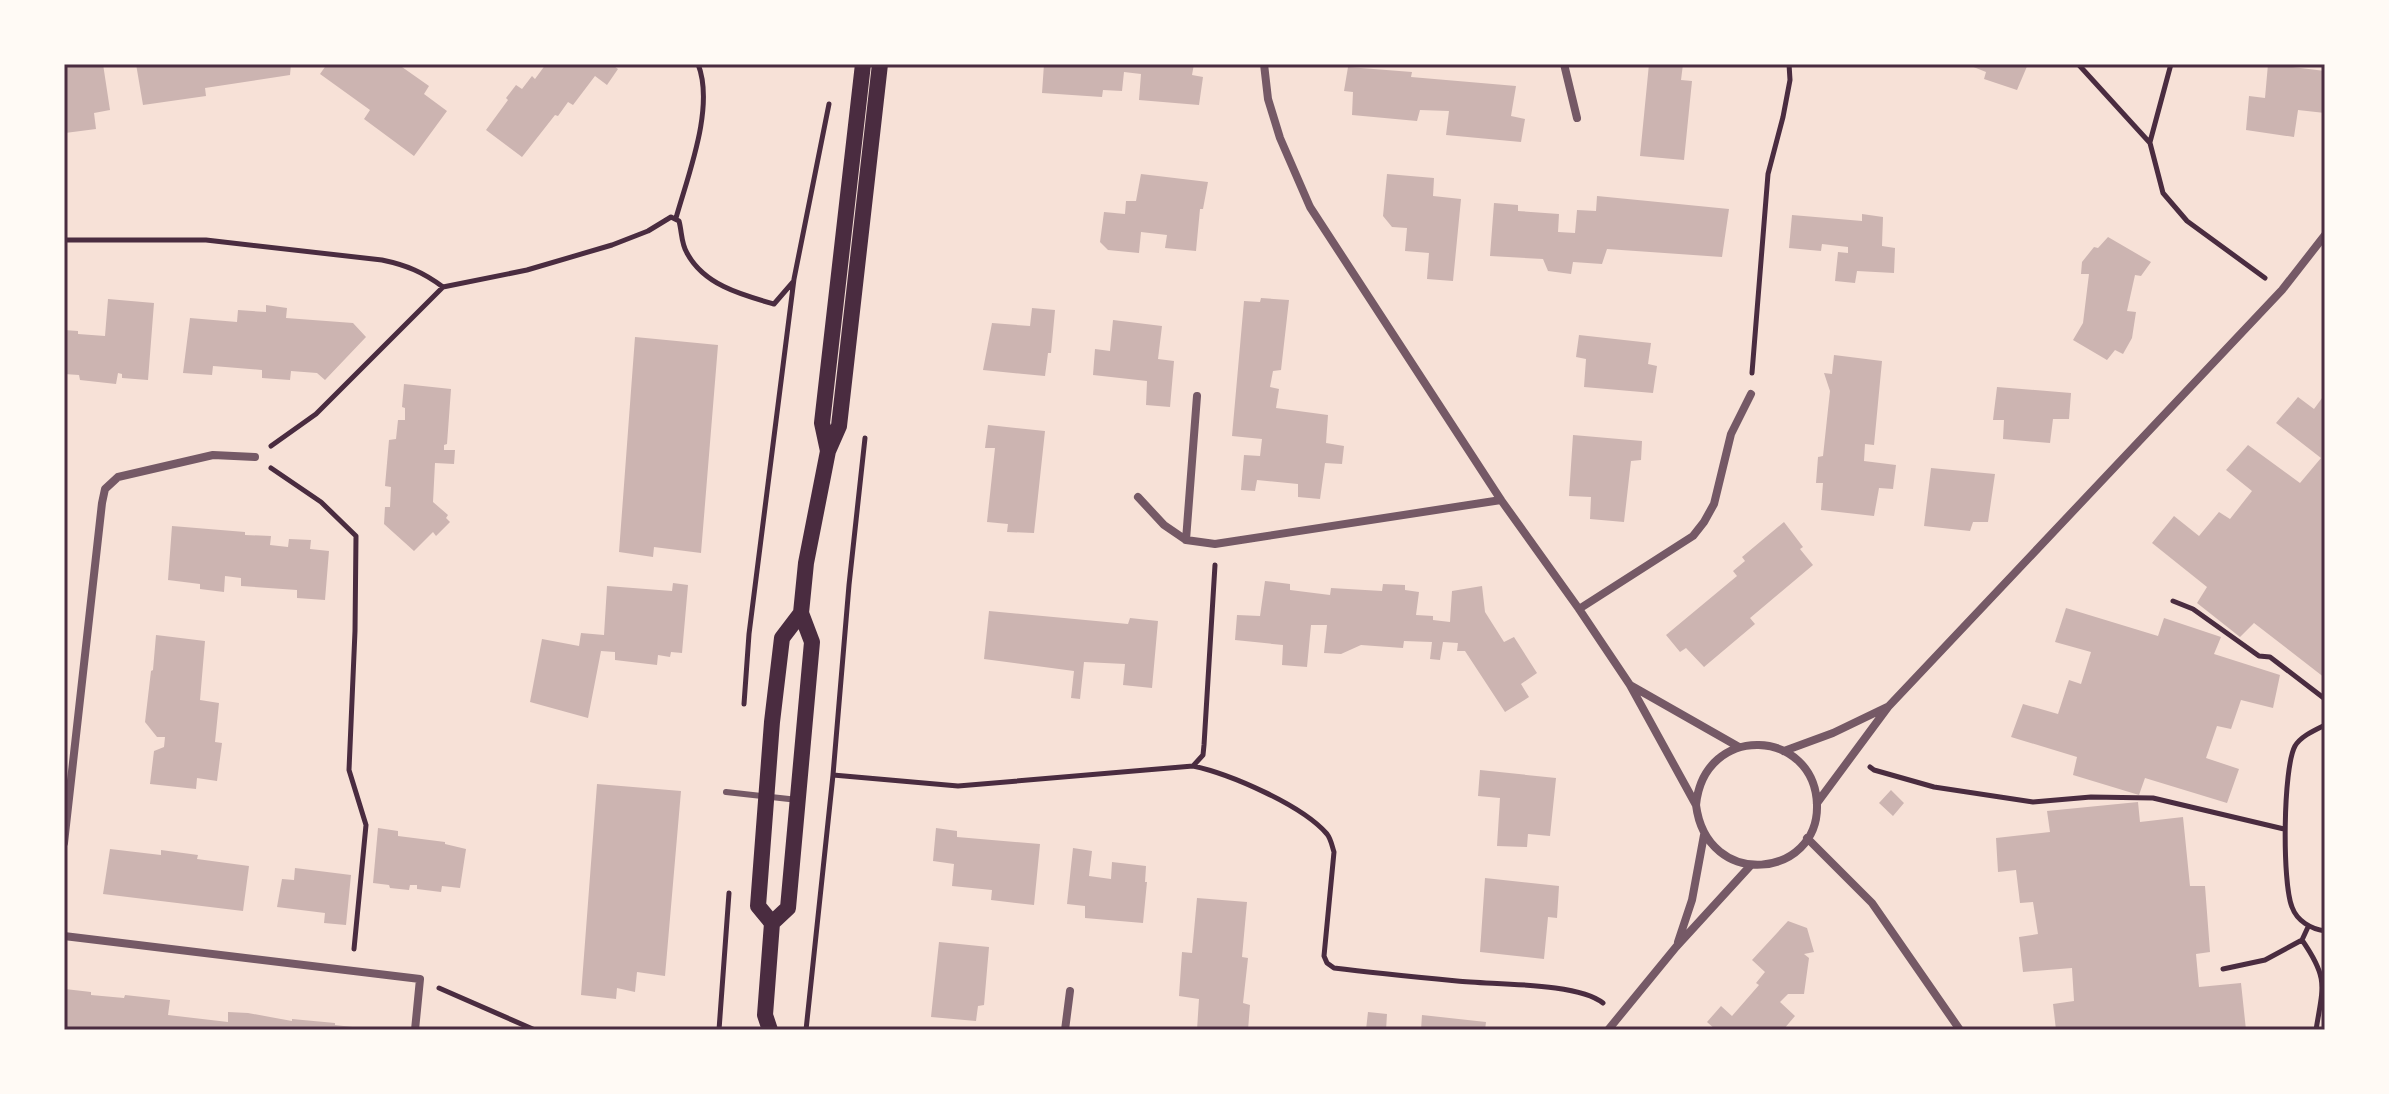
<svg xmlns="http://www.w3.org/2000/svg" width="2389" height="1094" font-family="Manrope,sans-serif">
<style>
.building{fill:#ccb4b1}
.lines{fill:none;stroke-linecap:round;stroke-linejoin:round}
.path{stroke:#4a2c40;stroke-width:5}
.service{stroke:#755966;stroke-width:6}
.minor{stroke:#755966;stroke-width:8}
.secondary{stroke:#4a2c40;stroke-width:16}
.neatline{fill:none;stroke:#4a2c40;stroke-width:3}
</style>
<rect width="100%" height="100%" fill="#f7e1d7"/>
<path class="building" d="M64,64H103L110,110L94,113L96,129L65,133Z
M136,64H291L290,75L205,88L206,96L143,105Z
M327,64H404L402,67L429,86L424,94L447,111L414,156L364,119L370,110L320,74Z
M546,64H611L618,69L607,85L595,76L573,105L568,102L558,116L555,115L522,157L486,130L508,100L506,98L516,85L522,89L532,76L535,79Z
M1044,64L1176,66L1194,64L1192,75L1203,77L1199,105L1139,100L1141,74L1124,72L1122,91L1103,90L1102,97L1042,93Z
M1649,64H1683L1681,80L1692,81L1684,160L1640,156Z
M1966,64H2028L2017,90L1984,79L1986,72Z
M2268,64L2325,71V113L2298,110L2294,137L2246,130L2249,96L2265,98Z
M1348,67L1412,72L1411,77L1516,86L1511,116L1525,119L1521,142L1446,135L1449,111L1420,110L1417,121L1352,115L1353,92L1344,91Z
M1141,174L1208,182L1203,209H1200L1196,251L1165,248L1167,235L1141,232L1139,253L1108,250L1100,242L1104,212L1125,214L1126,201H1136Z
M1387,174L1434,178L1433,196L1461,199L1453,281L1427,279L1429,253L1405,251L1407,228L1392,227L1383,216Z
M1597,196L1729,209L1722,257L1607,249L1602,264L1573,262L1571,274L1548,271L1543,259L1490,256L1494,203L1518,205V211L1559,214L1558,232L1575,233L1577,210L1596,211Z
M1862,214L1883,217L1882,246L1895,248L1894,273L1857,271L1855,283L1835,281L1838,252L1848,253V247L1822,244L1821,251L1789,248L1792,215L1862,221Z
M2108,237L2151,262L2141,276L2135,275L2127,311L2136,312L2132,338L2123,354L2115,350L2107,360L2073,340L2083,323L2089,274H2081L2082,262L2094,247L2098,248Z
M1261,298L1289,300L1281,370L1273,371L1270,387L1279,389L1276,408L1328,415L1326,443L1344,446L1342,464L1325,463L1320,499L1298,497V484L1257,480L1255,491L1241,490L1244,455L1260,456L1262,439L1232,436L1244,301L1260,302Z
M108,299L154,303L148,380L122,378V374L118,373L116,384L80,380L79,375L64,374V330L78,331V334L105,336Z
M266,305L287,308L286,318L353,323L366,337L325,380L317,373L291,371L290,380L262,378V370L213,366L212,375L183,373L190,318L237,322L238,310L266,312Z
M1032,308L1055,310L1051,353H1048L1045,376L983,370L992,323L1030,326Z
M1113,320L1162,326L1158,359L1174,361L1170,407L1146,405L1147,381L1093,375L1095,349L1110,351Z
M1579,335L1651,343L1648,364L1657,366L1653,393L1584,387L1586,359L1576,357Z
M635,337L718,345L701,553L654,547L653,557L619,552Z
M1834,355L1882,361L1874,445L1865,444L1864,461L1896,465L1893,489L1879,488L1874,516L1821,510L1823,483H1816L1818,457L1823,456L1830,391L1824,373L1832,374Z
M404,384L451,389L447,444L444,445V450H455L454,464L435,463L433,502L448,515L446,518L450,522L436,536L433,532L414,551L384,524L385,507H390L391,487L385,486L389,440L396,439L398,420H405V408L402,407Z
M1997,387L2071,393L2069,419H2053L2050,443L2003,439L2004,420H1993Z
M2325,394V678L2254,623L2240,637L2197,603L2207,587L2152,543L2174,516L2199,536L2219,512L2230,519L2252,491L2226,470L2248,445L2300,483L2321,458L2276,423L2298,397L2314,409Z
M988,425L1045,431L1034,533L1007,532L1008,524L987,522L995,448H985Z
M1573,435L1642,441L1641,460L1631,461L1624,522L1590,519L1591,497L1569,496Z
M1931,468L1995,474L1988,522H1973L1970,531L1924,526Z
M1784,522L1803,547L1800,549L1813,565L1750,618L1755,624L1704,667L1686,648L1680,652L1666,635L1737,576L1733,571L1745,561L1742,557Z
M172,526L245,532V535L271,536L270,545L288,547L289,539L311,540L310,549L329,551L325,600L297,598V590L241,586V578L225,576L224,592L200,589V584L168,580Z
M1265,581L1290,584V590L1330,595L1331,588L1382,591L1383,584L1405,585V590L1419,592L1416,615L1433,616V620L1450,622L1452,591L1482,586L1485,612L1504,642L1514,637L1537,673L1521,684L1529,697L1505,712L1465,651H1457L1458,643L1443,642L1440,660L1430,659L1432,642L1404,641L1403,648L1361,645L1341,654L1324,653L1327,625H1311L1307,667L1282,665L1283,645L1235,640L1237,615L1260,616Z
M673,583L688,585L682,653L671,652L670,657L658,655L657,665L615,660V652L601,651L588,718L530,702L542,639L579,646L581,633L604,635L607,586L672,591Z
M2066,608L2158,636L2164,618L2221,637L2214,654L2280,675L2273,708L2241,700L2231,729L2217,726L2206,758L2239,769L2227,803L2145,778L2139,795L2073,775L2077,757L2011,737L2023,704L2058,714L2069,680L2081,684L2091,652L2055,642Z
M989,611L1128,624L1130,618L1158,621L1152,688L1123,685L1125,664L1084,662L1080,699L1071,698L1074,671L984,659Z
M156,635L205,641L200,700L219,703L215,742L222,743L217,781L197,778L196,789L150,784L154,751L164,747L165,737H157L145,722L151,671L153,670Z
M1480,770L1556,778L1550,836L1528,834L1527,847L1497,846L1500,798L1478,796Z
M597,784L681,791L665,976L637,972L635,992L617,988L616,999L581,995Z
M1891,790L1904,803L1893,816L1879,803Z
M2138,802L2140,822L2183,817L2190,886H2205L2210,952L2196,954L2199,987L2241,983L2246,1030H2056L2053,1004L2074,1001L2072,968L2023,972L2019,937L2038,934L2033,902L2020,903L2016,870L1998,872L1996,838L2050,832L2047,811Z
M378,828L398,831V836L445,842V844L466,849L460,888L442,886L441,892L417,889V885H410L409,890L390,888L389,885L373,883Z
M936,828L957,831V837L1040,844L1034,905L991,900L992,890L952,886L954,864L933,861Z
M1073,848L1092,851L1089,876L1111,879L1112,862L1146,866L1145,882H1147L1143,923L1085,918V906L1067,904Z
M110,849L161,855V850L198,855L197,859L249,866L243,911L103,894Z
M295,868L351,875L346,925L324,923L325,913L277,907L282,879L294,880Z
M1485,878L1559,886L1557,918L1548,917L1544,959L1480,952Z
M1197,898L1247,902L1242,957L1248,958L1243,1003L1250,1005L1248,1030H1197L1199,999L1179,996L1182,952L1192,953Z
M1788,921L1807,928L1814,952L1804,954L1809,958L1804,994H1788L1780,1002L1795,1016L1783,1030L1777,1027L1774,1030H1716L1707,1022L1721,1006L1732,1016L1759,985L1756,983L1765,972L1752,960Z
M939,942L989,947L984,1005L978,1006L976,1021L931,1017Z
M65,989L91,992V995L124,998L125,995L170,1000L168,1015L228,1022V1012L248,1013L292,1021V1019L335,1023V1025L361,1028V1030H64Z
M1368,1012L1387,1014L1386,1030H1366Z
M1422,1015L1486,1022L1485,1030H1421Z"/>
<g class="lines">
<path class="path" d="M2078,64L2150,143L2163,193L2187,221L2265,278
M2150,142L2171,64
M676,218C688,175 715,107 698,64
M64,240H206L382,260C406,265 423,272 443,287L527,270L612,245L648,231L671,217L679,221C682,232 681,243 687,253C704,285 742,295 774,304L793,282
M1752,373L1768,174L1783,117L1790,80L1789,64
M271,446L316,414L443,287
M271,468L321,502L356,536L355,631L349,770L366,825L354,949
M2173,601L2193,609L2259,656L2270,657L2325,699
M744,704L749,634L794,279L829,104
M2325,725C2315,730 2301,736 2295,746C2283,768 2282,883 2292,907C2297,921 2311,929 2325,931
M1193,766L1203,755L1204,745L1215,565
M1870,767L1874,770L1934,787L2033,802L2091,797L2153,798L2284,829
M833,775L958,786L1193,766C1230,774 1302,805 1327,834C1331,839 1332,846 1334,852L1324,956L1327,963L1334,968C1375,973 1416,977 1457,981C1493,985 1577,982 1603,1003
M2308,927L2302,940C2329,979 2323,986 2316,1030
M2223,969L2265,960L2302,940
M439,988L535,1030
M719,1030L729,893
M806,1030L833,775L849,585L865,438"/>
<path class="service" d="M726,792L798,800"/>
<path class="minor" d="M1264,64L1268,99L1280,138L1310,207L1501,500L1579,609L1630,685L1696,805C1707,891 1819,878 1817,805C1815,728 1704,722 1696,805
M1564,64L1577,118
M1138,497L1164,525L1186,540L1215,544L1501,500
M1186,540L1197,396
M1579,609L1693,536L1704,522L1714,504L1731,434L1751,394
M1630,685L1739,747
M1784,751L1833,733L1887,707
M1817,803L1888,707L2282,290L2325,235
M1807,838L1872,903L1960,1030
M64,843L102,503L105,489L118,477L213,455L255,457
M64,936L420,979L415,1030
M1678,942L1692,900L1704,835
M1065,1030L1070,991
M1608,1030L1676,947L1751,865"/>
<path class="secondary" d="M828,451L822,423L863,64
M772,923L788,908L812,642L801,613L806,563L828,451L839,426L880,64
M770,1030L765,1015L772,923L758,906L772,722L782,638L801,613"/>
</g>
<rect width="2389" height="1094" fill="none" stroke="#fffaf5" stroke-width="132"/>
<rect x="66" y="66" width="2257" height="962" class="neatline"/>
</svg>
